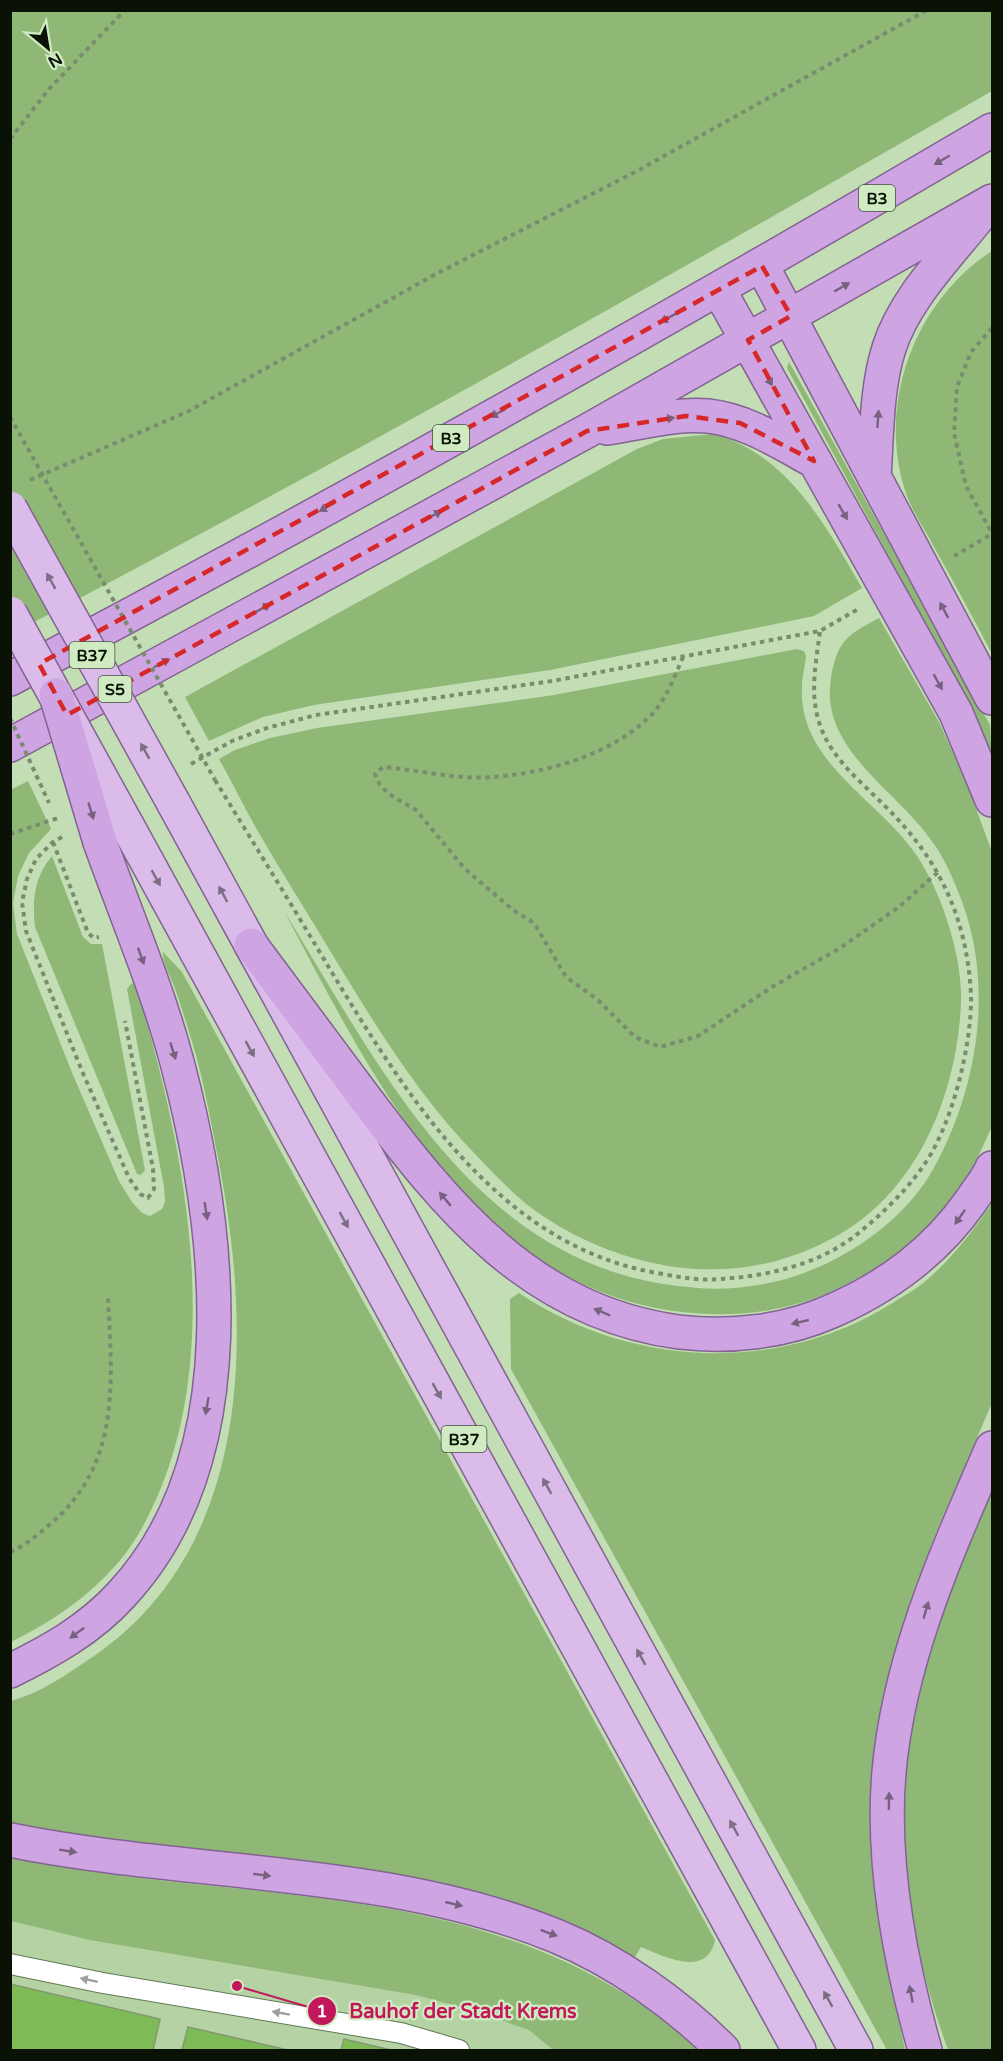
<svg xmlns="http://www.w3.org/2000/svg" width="1003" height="2061" font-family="'Varela Round',sans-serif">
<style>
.built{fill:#b4d2a3}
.green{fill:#8fb877}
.building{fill:#7ebb57;stroke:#809971;stroke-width:1.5}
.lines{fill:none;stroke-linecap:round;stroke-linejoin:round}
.service-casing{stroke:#627a54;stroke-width:22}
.primary-casing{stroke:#826391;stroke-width:36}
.trunk-casing{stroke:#826391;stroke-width:36}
.path{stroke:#798d6e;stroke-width:4;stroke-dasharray:4.5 4.5;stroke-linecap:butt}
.service{stroke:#fff;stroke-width:20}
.primary{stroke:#dbbbea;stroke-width:33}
.trunk{stroke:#cfa4e3;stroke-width:33}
.primary-bridge-casing{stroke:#826391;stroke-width:36;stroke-linecap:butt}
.trunk-bridge-casing{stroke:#826391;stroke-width:36;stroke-linecap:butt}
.path-bridge{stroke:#798d6e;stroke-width:4;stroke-dasharray:4.5 4.5;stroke-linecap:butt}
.primary-bridge{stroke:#dbbbea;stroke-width:33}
.trunk-bridge{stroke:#cfa4e3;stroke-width:33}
.oneway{fill:#76627f}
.oneway2{fill:#7c6f83}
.oneway3{fill:#9da09b}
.marked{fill:none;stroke:#d62828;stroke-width:4.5;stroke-dasharray:12 8;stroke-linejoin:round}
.labels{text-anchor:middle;stroke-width:4.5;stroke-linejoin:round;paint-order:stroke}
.shield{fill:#d0ebc1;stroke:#45533d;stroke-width:1.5}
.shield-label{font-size:16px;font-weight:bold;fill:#091205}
.leader{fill:none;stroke:#c2185b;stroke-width:2}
.callout-dot{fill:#c2185b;stroke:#d0ebc1;stroke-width:2}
.mark-label{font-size:18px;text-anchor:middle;font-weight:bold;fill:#fff}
.callout-label{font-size:20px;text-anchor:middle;font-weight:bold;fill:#c2185b;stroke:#d0ebc1;stroke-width:4.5;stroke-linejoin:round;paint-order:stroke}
</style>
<rect width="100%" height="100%" fill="#c3deb4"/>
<path class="built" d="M10,1906L289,1951L612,2050H11Z"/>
<path class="green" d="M11,11H992V91C668,277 342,462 11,634Z
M992,251V654C973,617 953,581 933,545C925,529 913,513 907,496C875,407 914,301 992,251Z
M789,362L990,725L992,757L969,705L787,368Z
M713,434C787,453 826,526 862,588L814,616L550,670L314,705L263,717L209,741L185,697L637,449L663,439Z
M879,618L939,722L967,784L992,852V1126C957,1210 910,1256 828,1293C779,1314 725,1318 673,1311C470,1282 370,1073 284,911C374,1057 466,1246 652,1282C698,1290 731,1292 778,1281C839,1266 906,1222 936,1164C980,1082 995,977 957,889C951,874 943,856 933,843C898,790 819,750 831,678C837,641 847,635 879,618Z
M797,649L804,651L806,656C805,667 802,677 802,687C798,763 880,800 917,856C942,893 963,958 961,1003C957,1094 918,1193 833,1238C781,1266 727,1275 668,1266C624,1258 584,1243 546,1218C520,1202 498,1178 477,1156C419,1097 375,1025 332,954C307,912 280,870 256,828C243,805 232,782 219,759L235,750L270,738L317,728L554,695Z
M28,781L51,829L29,853L18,876L13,903L17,934L73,1075L119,1181L132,1202L142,1213L150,1216L162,1209L165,1202L164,1187L127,989L132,983L136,986C187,1154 232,1374 138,1535C109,1583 60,1618 11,1642L10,790Z
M52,856L83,937L91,944H102L145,1170L141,1175L137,1174L35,927C32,901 34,877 52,856Z
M163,952L182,972L715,1940C707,1979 663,1956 641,1947L635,1957C581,1930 525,1903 466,1889C316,1855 161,1855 11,1823L10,1701C40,1694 70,1672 94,1656C258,1543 252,1322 216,1148C210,1117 204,1085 196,1055C189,1032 182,1008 174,986C170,975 162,962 163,952Z
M992,1203V1403L940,1523L912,1596L888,1686L872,1844L877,1915L905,2050H887L511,1369L510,1299L519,1293C631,1368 780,1375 894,1302C905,1295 918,1288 928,1279C953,1257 973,1231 992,1203Z
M992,1488V2050H948C917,1963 895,1867 904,1774C915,1674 952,1578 992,1488Z
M11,1857C216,1902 439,1878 625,1994C651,2011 680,2028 701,2050H553L529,2030L472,2010L416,1995L90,1940L11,1921Z"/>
<path class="building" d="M10,1984L160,2019L153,2050H10Z
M188,2027L288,2050H182Z
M344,2039L391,2050H341Z"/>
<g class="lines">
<g class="service-casing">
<path id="service" d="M10,1964L103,1983L401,2033L459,2050"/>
</g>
<g class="primary-casing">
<path id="primary" d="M173,802L856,2050
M128,827L799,2050"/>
</g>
<g class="trunk-casing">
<path id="trunk" d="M762,266L992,698
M719,290L956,713L992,800
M607,428C640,423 675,413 708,416C746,420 781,443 814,461
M874,477C877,435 876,389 889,348C905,298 948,256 980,215
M10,679C342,503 669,320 992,130
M10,745L587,431L992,201
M251,945C288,995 325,1044 362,1094C446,1206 530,1312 679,1332C730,1338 785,1332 832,1311C889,1286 935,1252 971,1201C978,1190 987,1180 992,1168
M10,1671C51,1651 90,1629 121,1595C249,1458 221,1228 177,1062C157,987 126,915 100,842
M10,1840C188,1876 387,1867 556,1936C617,1961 677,2004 723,2050
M925,2050C900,1962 881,1865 889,1772C899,1658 947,1552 992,1448"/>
</g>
<path class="path" d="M10,139L49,89L125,10
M992,328L971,352L957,387L954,433L966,486L992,533
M30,480L189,411L436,274L637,171L927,10
M954,556L992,534
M683,657C674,678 664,705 646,720C607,756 545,773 493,777C457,780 419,770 383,767L375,774L380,785L389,794L416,810L465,869L513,910L534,923L566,977L597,999L635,1037L660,1047L698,1036L772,987L840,948L899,907L938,872
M191,764L232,741L267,728L316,715L552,681L820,631L860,608
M215,780C251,839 287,897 322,956C401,1087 494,1245 657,1273C679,1277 699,1281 720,1279C769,1276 822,1264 861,1231C885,1211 908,1189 926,1162C953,1121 972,1044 971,995C967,917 939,859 884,805C860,781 831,758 820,725C809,694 816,663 820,631
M10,834L58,818
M62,837L53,842L36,859L27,879L22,902L26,931L82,1071L129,1178L140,1194L148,1198L154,1189L153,1169L125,1021
M53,842L88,933L94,938L99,937
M10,1552C25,1546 36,1536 48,1526C122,1465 112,1382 108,1296"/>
<use href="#service" class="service"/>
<use href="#primary" class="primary"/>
<use href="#trunk" class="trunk"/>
<g class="primary-bridge-casing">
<path id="primary-bridge" d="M10,508L173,802
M10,613L128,827"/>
</g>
<g class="trunk-bridge-casing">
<path id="trunk-bridge" d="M56,695L100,842"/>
</g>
<path class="path-bridge" d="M10,417L215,780
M10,718L49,803"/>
<use href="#primary-bridge" class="primary-bridge"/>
<use href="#trunk-bridge" class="trunk-bridge"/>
</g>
<defs><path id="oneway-solid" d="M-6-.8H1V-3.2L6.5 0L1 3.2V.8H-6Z" transform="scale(1.5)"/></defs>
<g class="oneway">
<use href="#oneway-solid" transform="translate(942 160) rotate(150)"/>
<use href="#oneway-solid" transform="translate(842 287) rotate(-30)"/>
<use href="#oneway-solid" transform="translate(668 318) rotate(151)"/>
<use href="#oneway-solid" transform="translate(768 378) rotate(61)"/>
<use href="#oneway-solid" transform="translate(498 413) rotate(151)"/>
<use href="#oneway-solid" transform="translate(666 419) rotate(-9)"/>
<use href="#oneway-solid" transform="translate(878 419) rotate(-86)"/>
<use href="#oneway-solid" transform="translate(327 507) rotate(151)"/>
<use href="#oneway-solid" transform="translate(843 512) rotate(60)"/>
<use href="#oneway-solid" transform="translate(434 515) rotate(-29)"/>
<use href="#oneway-solid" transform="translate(263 608) rotate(-29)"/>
<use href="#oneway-solid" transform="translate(944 610) rotate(-118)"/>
<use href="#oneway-solid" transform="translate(162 663) rotate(-28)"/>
<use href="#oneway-solid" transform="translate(938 682) rotate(61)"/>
<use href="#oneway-solid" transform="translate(91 811) rotate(73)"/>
<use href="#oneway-solid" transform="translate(141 956) rotate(70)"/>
<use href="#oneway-solid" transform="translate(173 1051) rotate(72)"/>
<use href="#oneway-solid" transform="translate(445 1199) rotate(-130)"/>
<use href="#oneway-solid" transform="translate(206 1211) rotate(81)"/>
<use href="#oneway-solid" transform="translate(960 1217) rotate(125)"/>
<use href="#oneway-solid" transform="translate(602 1312) rotate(-157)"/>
<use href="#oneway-solid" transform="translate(800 1322) rotate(167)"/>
<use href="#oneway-solid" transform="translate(207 1406) rotate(100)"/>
<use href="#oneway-solid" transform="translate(926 1610) rotate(-74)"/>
<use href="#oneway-solid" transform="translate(77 1633) rotate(144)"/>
<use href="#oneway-solid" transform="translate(889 1801) rotate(-89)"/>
<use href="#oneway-solid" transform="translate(68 1851) rotate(9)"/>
<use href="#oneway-solid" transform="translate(262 1875) rotate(7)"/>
<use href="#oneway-solid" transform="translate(454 1904) rotate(13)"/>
<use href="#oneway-solid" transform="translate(549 1933) rotate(20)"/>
<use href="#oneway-solid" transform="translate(911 1994) rotate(-101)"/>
</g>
<g class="oneway2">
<use href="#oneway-solid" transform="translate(51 581) rotate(-119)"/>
<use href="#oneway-solid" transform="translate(145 751) rotate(-119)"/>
<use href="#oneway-solid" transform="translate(156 878) rotate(61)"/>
<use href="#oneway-solid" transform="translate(223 894) rotate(-118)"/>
<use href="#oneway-solid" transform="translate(250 1049) rotate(61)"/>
<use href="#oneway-solid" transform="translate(344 1220) rotate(61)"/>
<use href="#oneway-solid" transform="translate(437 1391) rotate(61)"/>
<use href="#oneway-solid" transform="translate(547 1486) rotate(-119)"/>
<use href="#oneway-solid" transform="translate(641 1657) rotate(-119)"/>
<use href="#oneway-solid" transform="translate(734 1828) rotate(-119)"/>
<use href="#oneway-solid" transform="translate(828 1999) rotate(-119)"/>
</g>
<g class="oneway3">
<use href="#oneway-solid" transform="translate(89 1980) rotate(-168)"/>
<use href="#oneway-solid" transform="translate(281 2013) rotate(-170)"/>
</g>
<path class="marked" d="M762,266L791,316L748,340L814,461L740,423L686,416L587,431L67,715L39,664Z"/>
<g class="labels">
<g class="shield">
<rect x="859" y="185" width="36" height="26" rx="4.5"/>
<rect x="433" y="425" width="36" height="26" rx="4.5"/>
<rect x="69.5" y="642" width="45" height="26" rx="4.5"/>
<rect x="98.5" y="676" width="33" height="26" rx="4.5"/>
<rect x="441.5" y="1426" width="45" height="26" rx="4.5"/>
</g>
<g class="shield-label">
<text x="877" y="204">B3</text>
<text x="451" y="444">B3</text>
<text x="92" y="661">B37</text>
<text x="115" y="695">S5</text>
<text x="464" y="1445">B37</text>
</g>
</g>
<path class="leader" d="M237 1986L322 2011"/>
<g class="callout-dot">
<circle cx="237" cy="1986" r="6"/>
<circle cx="322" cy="2011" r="15"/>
</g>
<g class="mark-label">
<text x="322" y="2017">1</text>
</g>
<g class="callout-label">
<text x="463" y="2018">Bauhof der Stadt Krems</text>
</g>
<rect width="1003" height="2061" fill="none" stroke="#091205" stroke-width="24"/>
<g transform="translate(48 48) rotate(150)" stroke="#d0ebc1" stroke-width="4.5" paint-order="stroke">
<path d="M0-4.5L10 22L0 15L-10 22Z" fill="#091205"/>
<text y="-9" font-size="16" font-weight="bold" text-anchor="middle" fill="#091205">N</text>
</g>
</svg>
